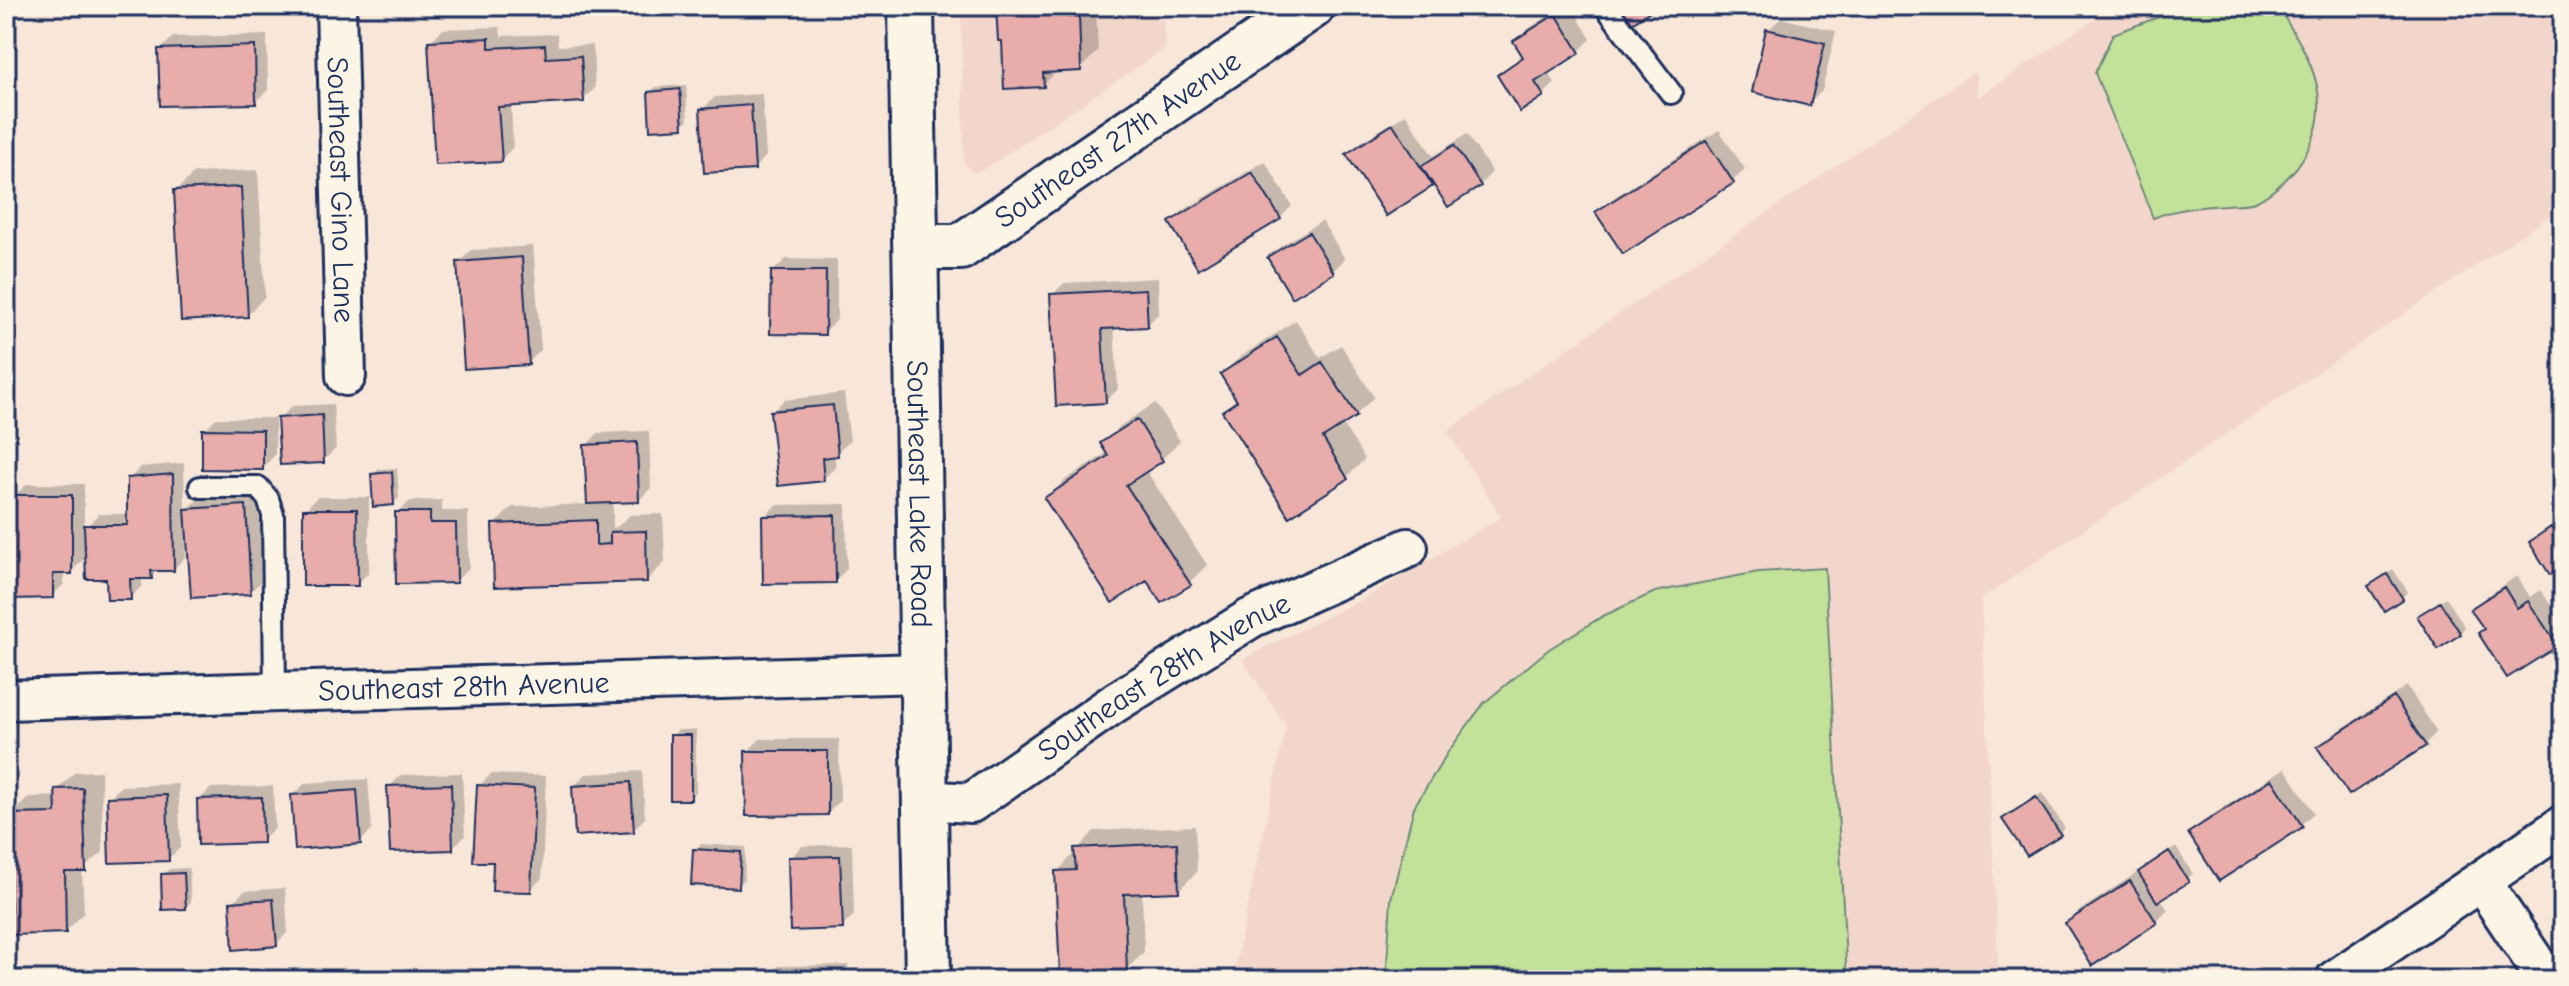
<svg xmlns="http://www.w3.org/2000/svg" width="2569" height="986" font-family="'Comic Neue',sans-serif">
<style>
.built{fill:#f3d6cb}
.green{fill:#c2e199;stroke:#6e887c;stroke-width:2}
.shadow{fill:#0003}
.building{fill:#e8adaa;stroke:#1b2f5e;stroke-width:2}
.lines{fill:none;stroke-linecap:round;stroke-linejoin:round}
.lane-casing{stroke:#1b2f5e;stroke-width:26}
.street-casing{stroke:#1b2f5e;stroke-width:44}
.secondary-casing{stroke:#1b2f5e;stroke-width:50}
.lane{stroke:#fcf5e5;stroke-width:20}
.street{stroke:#fcf5e5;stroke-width:38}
.secondary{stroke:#fcf5e5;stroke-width:44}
.labels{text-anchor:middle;stroke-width:6;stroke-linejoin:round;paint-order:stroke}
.street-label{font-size:30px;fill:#1b2f5e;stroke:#fcf5e5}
</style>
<rect width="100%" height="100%" fill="#f8e7d9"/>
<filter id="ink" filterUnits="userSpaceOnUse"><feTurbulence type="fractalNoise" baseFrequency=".0125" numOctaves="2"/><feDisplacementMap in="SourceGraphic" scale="16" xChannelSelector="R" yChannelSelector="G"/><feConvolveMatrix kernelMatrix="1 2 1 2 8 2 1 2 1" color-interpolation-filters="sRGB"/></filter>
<g filter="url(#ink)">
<path class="built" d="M961,6H1163L1165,49L986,168L977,172L971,171L964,163Z
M2114,6H2563V207L1981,599L1999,980H1232L1286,726L1242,659L1370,595L1501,517L1447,431L1975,71L1978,97Z"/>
<path class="green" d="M2188,6H2277C2312,59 2341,108 2297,167C2286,180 2271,195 2255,202C2247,205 2234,204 2225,205C2199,207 2177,208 2153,218L2095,73L2113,34Z
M1825,568L1847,980H1386L1391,899L1414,807L1448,752L1484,703L1549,649L1603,616L1655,592L1758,572Z"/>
<path class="shadow" d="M998,6H1096L1098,51L1080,69L1058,70L1043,85L1004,39Z
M1564,6H1571L1591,39L1579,51L1548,72L1555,83L1543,95L1499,75L1524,55L1515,42L1528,29Z
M1781,18L1836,31L1822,91L1810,103L1768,30Z
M500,27L501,36L557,34L558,46L593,45L595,88L583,100L511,104L513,147L501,160L430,42L443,29Z
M267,35L268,90L256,102L160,50L173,37Z
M686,85L688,120L682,126L650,92L656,87Z
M762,94L766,156L754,168L702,110L715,97Z
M1406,114L1433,156L1467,134L1492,172L1480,185L1434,183L1387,214L1349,154L1361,142Z
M1719,130L1745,169L1732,182L1598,212L1610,200Z
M1265,161L1292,206L1280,218L1172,222L1184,210Z
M258,170L265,297L247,315L176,191L194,173Z
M1322,221L1345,259L1333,271L1270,257L1282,245Z
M533,246L541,350L528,363L459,263L471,250Z
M786,259L837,260V320L824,333L773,271Z
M1158,278L1159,313L1147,325L1114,327L1118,389L1105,402L1052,295L1064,283Z
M1296,320L1320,358L1341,345L1374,397L1356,415L1342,423L1365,459L1347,477L1290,514L1224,411L1237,398L1222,374L1240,357Z
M844,393L850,441L834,454L836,467L823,479L772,412L784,400Z
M1155,403L1180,441L1162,459L1146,470L1207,565L1189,583L1047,498L1065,480L1108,452L1102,444L1120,426Z
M333,404L336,448L323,461L279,419L292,406Z
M216,418H275V455L263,468L204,430Z
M649,431L651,488L639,500L613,501V528L617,527L630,515L663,514L665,562L647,580L494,525L512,507L589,504L586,446L598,433Z
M184,463L185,512L200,497L258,494L263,580L250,592L189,541H186V556L174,569H159L151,577H142V586L130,598L87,556L71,572H64V584L52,596L14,496L27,484H84V529L99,514H129V479L141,467Z
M397,468L399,498L393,503L373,475L379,469Z
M317,497H369V572L357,584L305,510Z
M442,500V511H468L469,568L456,581L397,513L410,501Z
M846,504L847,569L835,581L764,517L776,505Z
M2558,523L2563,531V565L2531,542Z
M2393,569L2408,592L2402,597L2371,586Z
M2517,576L2530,597L2541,590L2563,624V638L2556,645L2485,629L2473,609L2485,597Z
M2446,597L2465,627L2460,633L2420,616Z
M2407,686L2437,732L2425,744L2320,747L2332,735Z
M678,730H696V792L690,798L672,736Z
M760,739H839L840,801L828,813L747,752Z
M2285,768L2314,813L2301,825L2190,833L2203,821Z
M101,771L103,852L82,870L84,913L66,931L11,815L29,797L57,796V790L75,772Z
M642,771L645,818L633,830L574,786L586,774Z
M462,773L465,836L452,848L389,787L401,775Z
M491,774L546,776L542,878L530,890L495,860L479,786Z
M368,779L372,830L360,842L293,796L305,783Z
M178,784L181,847L168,859L109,798L121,786Z
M273,786L275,828L262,841L199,800L211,788Z
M2042,793L2065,828L2060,833L2011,813Z
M1195,826L1197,872L1179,890L1142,891L1144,952L1126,970L1057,872L1094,831Z
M701,844L746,847L744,880L738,886L695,850Z
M852,844L854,915L842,927L790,858L802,846Z
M2176,847L2193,874L2160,897L2168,910L2156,922L2067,923L2079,911Z
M189,868L191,902L185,907L163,875L169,869Z
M285,888L288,932L276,944L232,903L244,891Z
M848,965V980H764L778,966Z
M689,970V980H608L613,974Z
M531,975V980H458L460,978Z
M389,977V980H318Z"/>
<path class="building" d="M996,6H1069V17L1079,16L1081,71L1043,73L1044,87L1004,89L1002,41H998Z
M1614,6H1658L1627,26Z
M1556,14L1580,53L1535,82L1544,96L1520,112L1497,75L1523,57L1513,41Z
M1766,29L1825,43L1810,106L1752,92Z
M489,38V48L545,45L546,58L581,56L584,102L498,107L502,162L435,165L428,41Z
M255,46L256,104L160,106L158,49Z
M680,89L683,128L650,130L648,92Z
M751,105L755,170L704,173L700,109Z
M1393,124L1433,186L1386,216L1346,154Z
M1706,141L1734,183L1623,254L1595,212Z
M1454,145L1481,186L1448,207L1421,166Z
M1252,172L1281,219L1198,269L1169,222Z
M241,187L248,317L181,321L174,190Z
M1309,232L1334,273L1292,298L1267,257Z
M522,257L529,365L464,369L457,262Z
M771,271H826L825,335L770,334Z
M1146,289L1148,327L1102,329L1106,403L1056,406L1050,294Z
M1277,337L1302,375L1322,362L1357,416L1323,438L1348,479L1289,517L1222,411L1237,401L1220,374Z
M833,405L838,456L822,458L824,481L778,486L770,411Z
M322,415L324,463L280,465L277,418Z
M1137,419L1163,461L1126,485L1191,585L1161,603L1147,581L1112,603L1044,498L1108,456L1100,443Z
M202,429L263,430V470L202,469Z
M637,442L639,502L587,504L584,445Z
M392,472L394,505L373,507L371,474Z
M173,474L174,571H151L152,579H130L131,600H107L106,579H86L84,525H127V478Z
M12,495H72V574H53V598L12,599Z
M246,505L251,594L191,598L185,509Z
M303,509H357L358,586H303Z
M395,512H430V523H456L457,583L396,584Z
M835,515L836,583L763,584L762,516Z
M596,520V545L610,544V532L646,531L647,582L494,587L492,524Z
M2551,527L2563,545V567L2550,575L2529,542Z
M2387,574L2403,599L2384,611L2368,586Z
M2504,587L2517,608L2528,601L2558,646L2507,678L2478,633L2484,629L2470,609Z
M2440,602L2461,634L2438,649L2417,616Z
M2394,697L2426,746L2349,795L2317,747Z
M670,735H691V800H670Z
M745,751H828V815L746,816Z
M2272,779L2303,827L2219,881L2188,833Z
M631,782L634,832L575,836L572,786Z
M451,784L453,850L390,852L387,786Z
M477,785L535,788L531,892L492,891L493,862H473Z
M83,788L86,872H65L66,933L12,935L9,814L56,813L55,789Z
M357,790L361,844L295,850L291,795Z
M167,795L169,861L109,863L107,797Z
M262,797L263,843L198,845L197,799Z
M2036,797L2061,835L2027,856L2002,819Z
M1177,843L1179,892L1124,894L1127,972L1060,975L1055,871L1076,870L1074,848Z
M693,849L741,852L739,888L691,885Z
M2169,851L2189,882L2157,902L2138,872Z
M840,856L843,929L790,931L788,857Z
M184,873L186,909L162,910L161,874Z
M2130,881L2157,923L2092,966L2065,923Z
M273,899L277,946L233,950L230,902Z"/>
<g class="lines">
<g class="lane-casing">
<path id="lane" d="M1605,6L1671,93
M200,487H258L268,499L273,515L275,692"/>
</g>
<g class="street-casing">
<g id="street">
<path id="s1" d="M336,6L346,376"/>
<path id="s2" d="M6,700L922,673"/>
<path id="s3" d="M924,800L971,803L1116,702L1251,618L1408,548"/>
<path d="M2481,881L2547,980"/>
<path d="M2335,980L2563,825"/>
</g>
</g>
<g class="secondary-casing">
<g id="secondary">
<path id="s4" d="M911,6L928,980"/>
<path id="s5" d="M917,247H960L1312,6"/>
</g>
</g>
<use href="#lane" class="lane"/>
<use href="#street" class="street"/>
<use href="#secondary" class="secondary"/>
</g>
</g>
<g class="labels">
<g class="street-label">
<text dy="10" stroke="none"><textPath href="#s5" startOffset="234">Southeast 27th Avenue</textPath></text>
<text dy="10" stroke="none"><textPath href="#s1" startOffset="184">Southeast Gino Lane</textPath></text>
<text dy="10" stroke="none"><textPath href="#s4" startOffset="488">Southeast Lake Road</textPath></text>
<text dy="10" stroke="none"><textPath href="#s3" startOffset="278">Southeast 28th Avenue</textPath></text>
<text dy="10" stroke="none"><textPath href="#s2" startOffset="458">Southeast 28th Avenue</textPath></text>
</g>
</g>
<rect width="2569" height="986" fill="none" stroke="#fcf5e5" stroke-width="32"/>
<rect x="16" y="16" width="2537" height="954" fill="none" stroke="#1b2f5e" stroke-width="3" filter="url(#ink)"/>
</svg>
